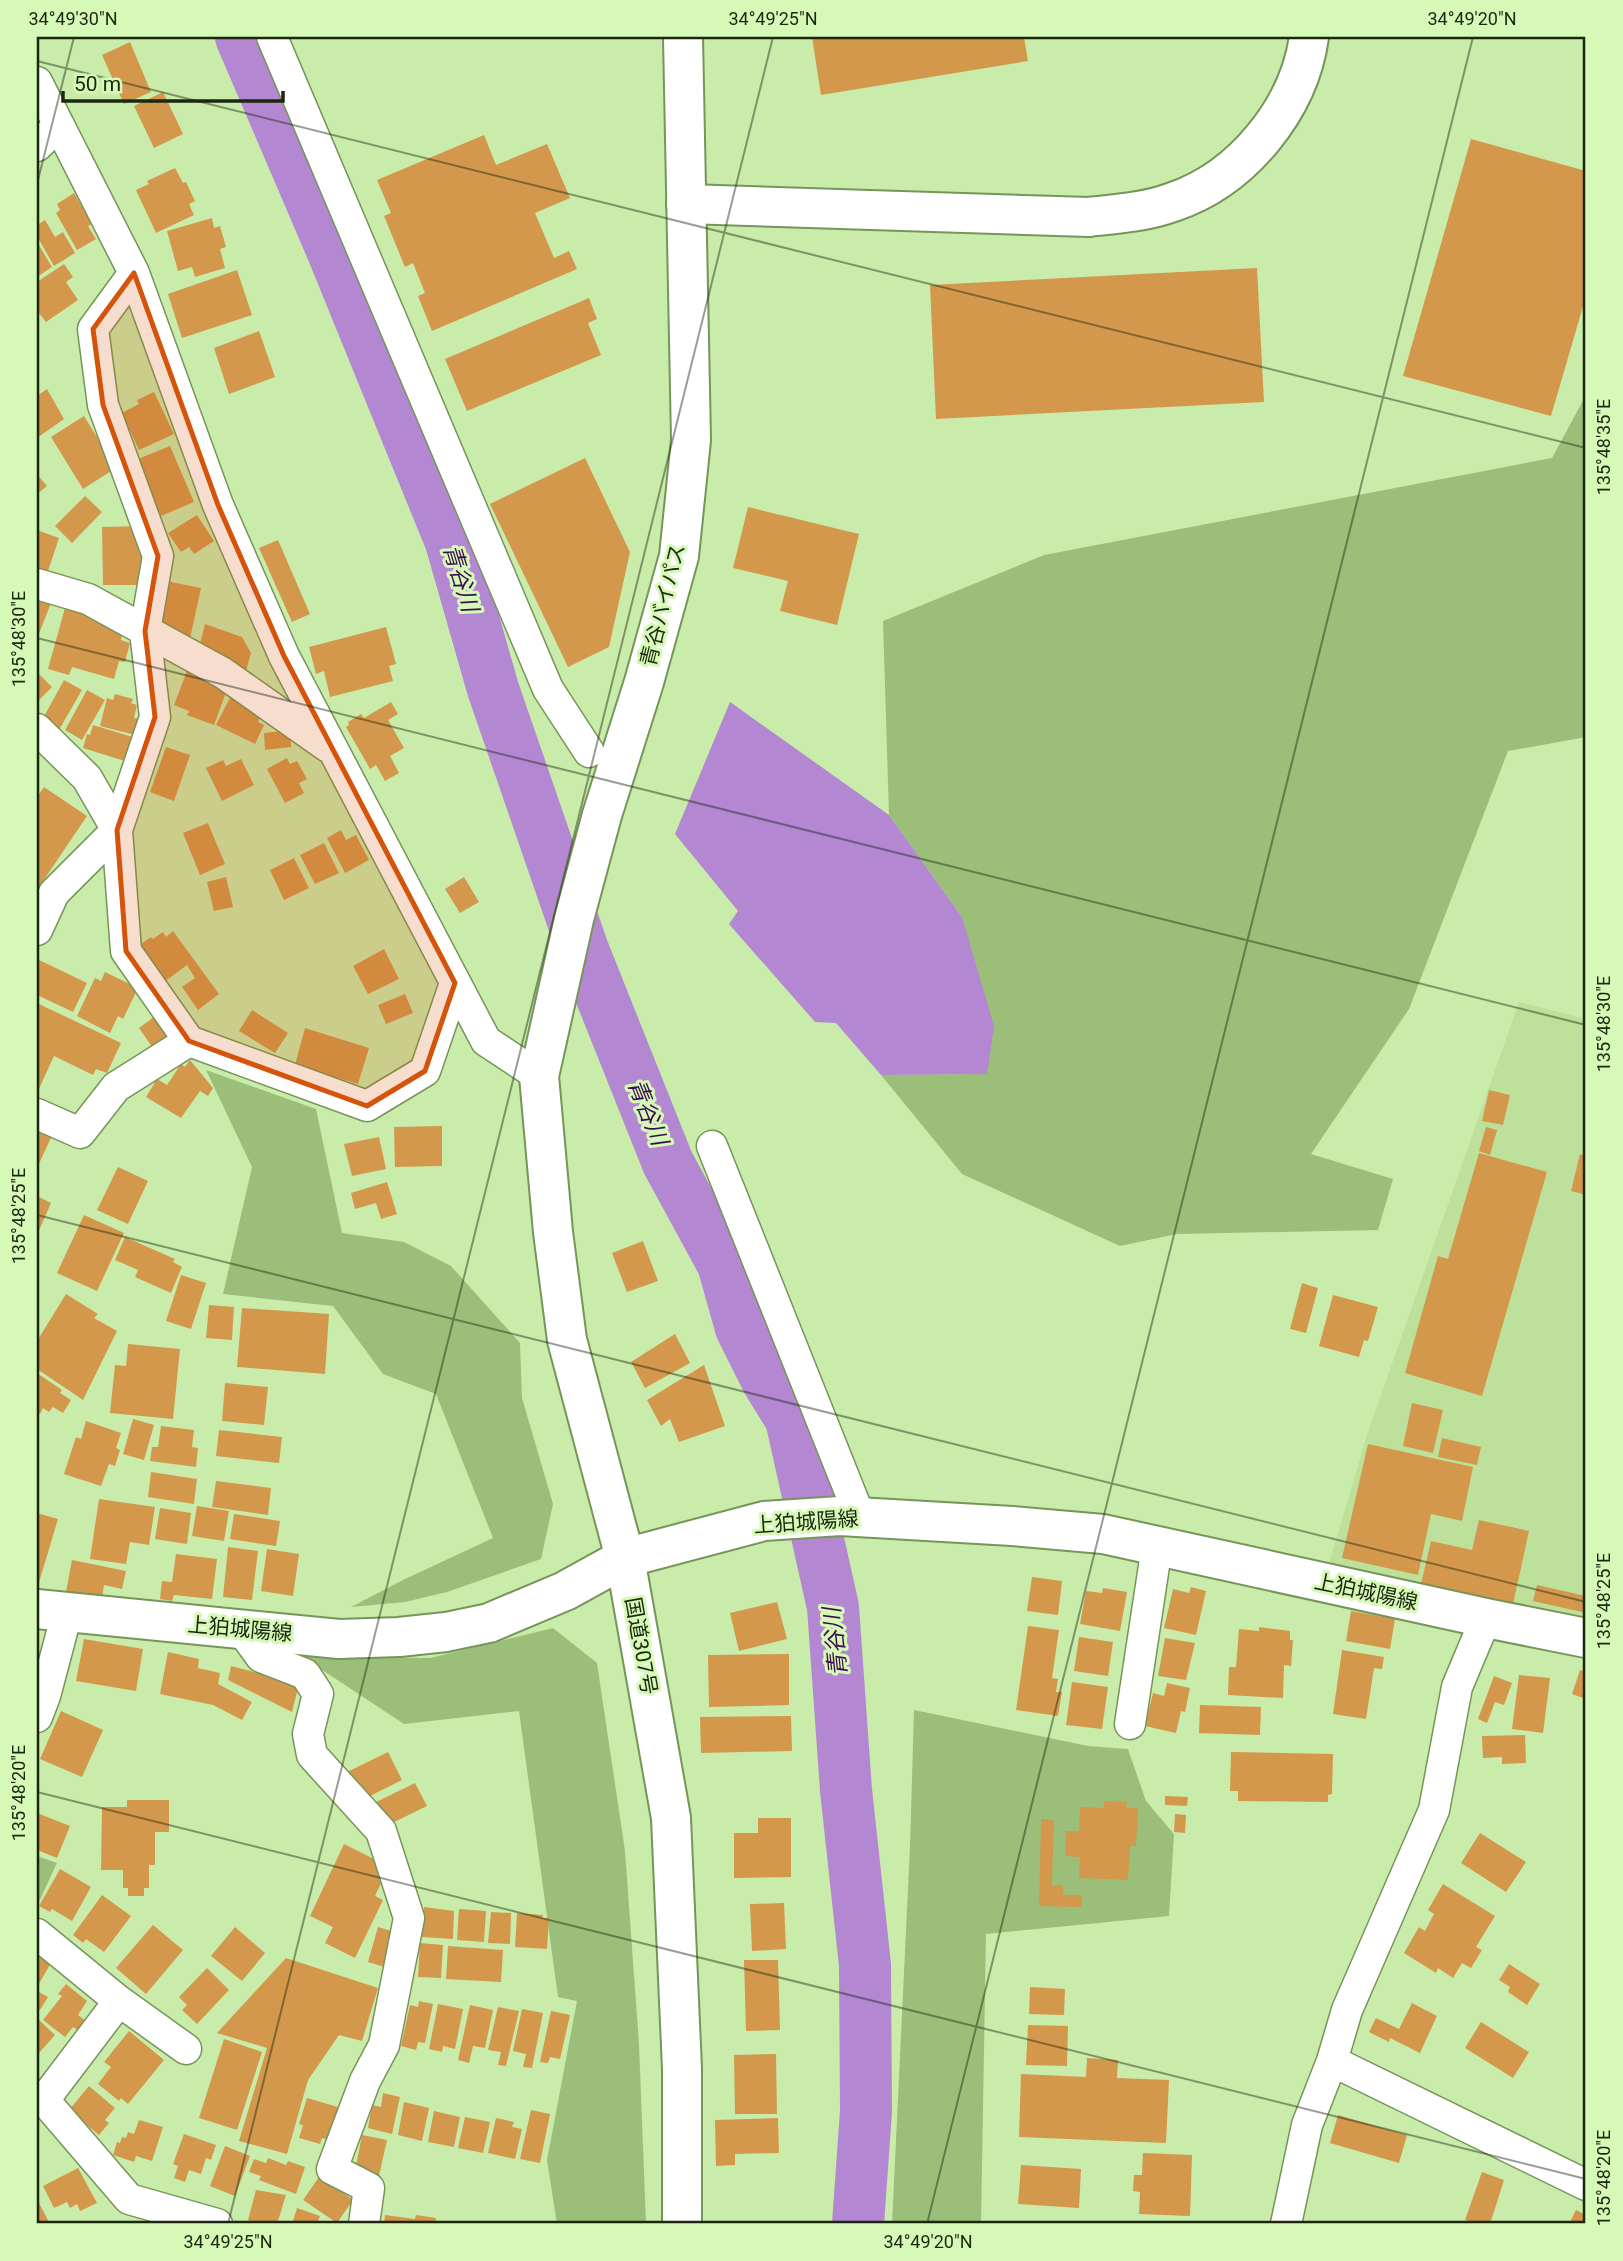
<svg xmlns="http://www.w3.org/2000/svg" width="1623" height="2261" font-family="Roboto,'Noto Sans JP',sans-serif">
<style>
.built{fill:#bde19b}
.green{fill:#9bbf78}
.water{fill:#b387d2}
.lines{fill:none;stroke-linecap:round;stroke-linejoin:round}
.river{stroke:#b387d2;stroke-width:52}
.building{fill:#d3984c}
.street-casing{stroke:#769559;stroke-width:33}
.secondary-casing{stroke:#769559;stroke-width:42}
.primary-casing{stroke:#769559;stroke-width:42}
.highway-casing{stroke:#769559;stroke-width:42}
.street{stroke:#fff;stroke-width:30}
.secondary{stroke:#fff;stroke-width:38}
.primary{stroke:#fff;stroke-width:38}
.highway{stroke:#fff;stroke-width:38}
.marked{fill:#d4540c;fill-opacity:0.2;stroke:#d4540c;stroke-width:5;stroke-linejoin:round}
.ticks{fill:none;stroke:#1b270f;stroke-width:2;stroke-opacity:0.45}
.labels{text-anchor:middle;stroke-width:6;stroke-linejoin:round;paint-order:stroke}
.street-label{font-size:21px;fill:#1b270f;stroke:#d7f9b8}
.water-label{font-size:23px;font-style:italic;fill:#3b0f52;stroke:#d7f9b8}
.neatline{fill:none;stroke:#1b270f;stroke-width:2.5}
.ticks-label{font-size:18px;text-anchor:middle;fill:#1b270f}
</style>
<rect width="100%" height="100%" fill="#caecab"/>
<path class="built" d="M1519,1002L1586,1019V1619L1328,1567L1367,1435Z"/>
<path class="green" d="M1586,395V737L1508,751L1409,1009L1311,1154L1393,1179L1378,1230L1177,1234L1120,1246L962,1174L881,1075L986,1074L962,917L889,815L883,621L1044,555L1552,458Z
M206,1070L316,1109L342,1233L404,1242L451,1266L520,1343L522,1398L553,1504L541,1559L447,1592L405,1602L351,1607L403,1580L493,1538L436,1394L383,1374L333,1306L223,1294L252,1167Z
M553,1628L597,1663L625,1851L639,2044L646,2224H557L547,2160L577,2001L558,1997L519,1711L404,1724L301,1656L430,1658Z
M914,1710L1088,1746L1128,1749L1146,1801L1174,1834L1169,1916L986,1934L981,2224H892L910,1847Z
M37,1856L57,1863L37,1906Z"/>
<path class="water" d="M730,702L889,815L962,917L994,1026L987,1074L881,1075L836,1023L815,1022L729,924L738,911L675,834Z"/>
<g class="lines">
<path class="river" d="M241,37L333,252L451,542L493,689L583,950L668,1163L723,1264L741,1328L767,1380L791,1419L833,1607L846,1790L865,1965L866,2111L858,2224"/>
</g>
<path class="building" d="M812,37H1024L1028,61L821,95Z
M130,42L151,92L124,104L102,55Z
M163,92L183,134L154,148L134,106Z
M484,135L496,165L547,144L570,198L535,213L554,258L569,251L577,269L432,331L418,296L425,293L413,263L405,267L384,216L391,213L377,180Z
M1471,139L1586,171V296L1551,416L1403,376Z
M175,168L183,183L186,182L195,201L189,204L194,215L156,233L136,190L149,184L147,181Z
M74,193L92,224L88,226L96,239L77,250L56,213L60,210L57,204Z
M212,218L214,228L220,226L226,247L220,249L225,268L195,277L192,267L178,271L167,231Z
M45,220L55,237L63,232L75,253L54,266L37,236V225Z
M37,242L52,267L37,277Z
M64,264L73,277L66,282L78,300L46,322L39,313L37,315V282Z
M1257,268L1264,402L936,419L930,285Z
M237,270L252,315L182,338L168,294Z
M589,298L597,319L588,323L601,355L467,411L445,359Z
M259,331L275,377L229,394L214,348Z
M47,389L64,419L37,438V396Z
M154,392L174,434L139,450L122,413L139,404L137,400Z
M84,416L116,468L83,489L51,437Z
M170,446L194,502L161,516L138,459Z
M585,458L630,552L609,647L568,667L490,504Z
M37,474L47,486L37,494Z
M85,496L102,512L72,543L55,526Z
M748,507L859,534L837,625L780,611L788,581L733,568Z
M197,515L214,541L194,554L189,547L181,552L168,533Z
M141,526L142,585H103L102,527Z
M37,530L59,538L47,574L37,570Z
M278,540L310,614L292,622L259,548Z
M166,581L201,588L189,643L155,628Z
M37,598L51,603L37,639Z
M65,608L107,619L105,626L123,631L121,640L130,643L125,662L119,661L114,679L72,667L69,675L48,669Z
M205,624L242,637L251,653L246,671L199,648Z
M386,627L396,664L389,666L393,681L330,697L324,671L316,674L309,647Z
M188,668L229,684L214,725L187,715L189,711L174,705Z
M37,672L52,687L37,702Z
M64,680L82,690L59,730L42,720Z
M87,690L105,700L82,740L65,730Z
M233,692L263,712L258,722L264,725L255,744L216,725Z
M115,694L133,699L131,703L137,705L134,718L140,719L135,735L100,726L107,698L113,700Z
M391,702L398,714L388,720L404,748L390,756L399,773L385,781L376,765L370,769L346,727L349,725L348,722L361,714L364,718Z
M93,725L136,738L128,762L83,748L87,734L90,735Z
M290,730L291,747L265,750L264,733Z
M166,747L190,755L174,801L150,792Z
M287,758L290,764L297,761L307,779L299,783L304,793L285,803L267,769Z
M241,759L254,785L222,801L206,768L223,760L226,766Z
M44,787L87,816L37,890V797Z
M208,823L225,864L200,875L183,833Z
M341,830L346,840L356,835L369,860L345,873L327,838Z
M324,843L339,873L315,884L300,855Z
M294,858L309,888L284,900L270,870Z
M226,877L233,907L214,911L207,882Z
M464,877L479,902L460,913L445,889Z
M173,931L219,994L198,1010L182,987L195,978L187,965L160,985L134,949L151,937L153,939L163,932L166,937Z
M384,949L399,979L368,994L353,966Z
M37,959L87,983L73,1012L37,995Z
M105,972L138,988L123,1019L118,1016L110,1033L77,1016L95,978L101,981Z
M405,994L413,1013L386,1024L378,1005Z
M37,1003L121,1043L107,1073L96,1069L93,1075L54,1056L37,1093Z
M252,1010L288,1033L275,1053L239,1031Z
M158,1014L176,1040L157,1054L139,1028Z
M305,1028L369,1048L358,1084L295,1065Z
M190,1060L213,1088L208,1096L200,1091L181,1118L146,1097L157,1079L167,1085L181,1064L185,1067Z
M1489,1090L1510,1095L1503,1125L1482,1121Z
M37,1120L55,1129L37,1168Z
M442,1126V1166L395,1167L394,1127Z
M1486,1127L1497,1130L1490,1155L1479,1151Z
M379,1137L386,1169L352,1176L344,1144Z
M1479,1153L1547,1172L1482,1396L1405,1373L1438,1256L1448,1259Z
M1580,1154L1586,1156V1195L1571,1191Z
M118,1167L148,1181L128,1224L97,1210Z
M387,1182L397,1214L381,1219L376,1203L355,1209L351,1193Z
M37,1196L51,1203L37,1235Z
M84,1215L124,1233L97,1291L57,1273Z
M125,1237L175,1259L173,1262L182,1267L171,1293L135,1277L138,1270L115,1260Z
M643,1241L658,1281L627,1292L612,1253Z
M181,1275L206,1283L191,1329L166,1321Z
M1302,1283L1318,1288L1306,1333L1290,1329Z
M66,1294L98,1314L94,1318L117,1331L83,1400L37,1369V1341Z
M1333,1295L1378,1307L1368,1341L1364,1340L1359,1357L1319,1346Z
M209,1305L234,1307L232,1340L206,1338Z
M242,1308L329,1314L325,1374L237,1367Z
M675,1334L690,1363L645,1388L631,1362Z
M128,1344L180,1349L173,1419L110,1413L115,1365L126,1366Z
M704,1365L725,1426L679,1442L670,1419L661,1426L647,1400Z
M37,1373L62,1390L60,1393L71,1400L63,1413L53,1407L49,1412L43,1408L40,1414L37,1412Z
M225,1383L268,1387L264,1425L222,1421Z
M1412,1403L1443,1410L1433,1453L1403,1446Z
M133,1419L154,1425L144,1460L123,1454Z
M86,1421L121,1433L116,1448L120,1450L115,1466L109,1464L101,1486L64,1474L76,1437L81,1439Z
M161,1426L194,1430L192,1447L198,1448L196,1467L150,1461L152,1447H158Z
M219,1430L282,1437L279,1463L216,1456Z
M1442,1438L1481,1447L1477,1465L1438,1457Z
M1368,1444L1473,1467L1462,1521L1431,1514L1418,1575L1342,1558Z
M151,1472L197,1479L194,1504L148,1497Z
M216,1481L271,1488L268,1515L212,1507Z
M99,1499L155,1507L149,1545L130,1542L126,1564L90,1559Z
M197,1506L229,1511L224,1541L192,1536Z
M160,1508L191,1513L187,1544L155,1539Z
M37,1513L58,1519L37,1589Z
M234,1514L280,1521L276,1546L230,1539Z
M1479,1520L1529,1531L1513,1604L1421,1584L1431,1541L1472,1550Z
M228,1547L258,1551L252,1600L223,1597Z
M267,1549L299,1554L293,1596L261,1591Z
M176,1554L217,1559L212,1599L174,1595L172,1601L160,1599L162,1581L172,1582Z
M72,1560L126,1571L122,1589L104,1585L102,1599L66,1592Z
M1032,1577L1062,1581L1058,1615L1027,1611Z
M1537,1585L1586,1596V1613L1533,1601Z
M1191,1587L1206,1591L1196,1635L1164,1628L1173,1589L1189,1593Z
M1103,1588L1127,1592L1120,1631L1080,1624L1086,1591L1102,1593Z
M777,1602L787,1639L739,1651L730,1613Z
M1351,1611L1395,1619L1390,1649L1346,1641Z
M1028,1626L1059,1630L1052,1678L1058,1679L1056,1692H1062L1058,1716L1016,1710Z
M1259,1627L1290,1631V1640H1293L1291,1666L1284,1665L1283,1698L1228,1695L1229,1667H1236L1239,1629L1259,1631Z
M1079,1637L1113,1642L1108,1676L1074,1671Z
M1165,1638L1195,1643L1186,1680L1158,1676Z
M84,1639L143,1649L136,1691L76,1681Z
M1342,1650L1384,1657L1382,1669L1374,1668L1366,1719L1333,1714Z
M168,1652L199,1659L198,1668L220,1673L218,1684L252,1702L242,1720L213,1705L160,1694Z
M789,1654V1705L709,1707L708,1655Z
M231,1666L299,1684L292,1712L228,1680Z
M1580,1670L1586,1672V1699L1572,1694Z
M1519,1675L1550,1678L1543,1733L1512,1729Z
M1494,1676L1512,1683L1504,1705L1495,1702L1487,1723L1478,1719Z
M1072,1682L1108,1687L1102,1729L1066,1725Z
M1167,1683L1190,1688L1185,1712L1181,1711L1176,1733L1145,1726L1153,1693L1164,1696Z
M1200,1705L1261,1707L1260,1735L1199,1733Z
M61,1711L103,1730L82,1777L40,1759Z
M791,1716L792,1751L701,1753L700,1717Z
M1525,1735L1526,1763L1502,1764V1757L1483,1758L1482,1736Z
M388,1752L402,1780L368,1797L347,1772Z
M1231,1752L1333,1754L1332,1794L1328,1795V1802L1238,1801V1791H1230Z
M415,1783L427,1806L392,1823L374,1803Z
M1165,1796L1188,1797L1187,1806L1165,1805Z
M127,1800H169V1832H155V1865H149V1888H144V1896H128V1888H123V1870H101L102,1807H127Z
M1104,1801L1127,1802L1126,1808H1138L1136,1846H1130L1128,1880L1079,1878L1080,1857L1065,1856L1066,1831H1079L1080,1807L1104,1808Z
M37,1813L70,1826L57,1858L37,1850Z
M1175,1814L1186,1815L1185,1833L1174,1832Z
M758,1818H791V1877L734,1878V1833H758Z
M1041,1819L1054,1820L1052,1885H1063V1895H1082L1081,1907L1039,1906Z
M1480,1833L1526,1862L1506,1892L1461,1863Z
M344,1844L382,1863L377,1874L384,1877L375,1896L383,1900L355,1958L325,1943L333,1927L310,1916Z
M60,1869L91,1887L72,1921L52,1909L50,1912L39,1906Z
M1443,1884L1495,1916L1476,1947L1482,1950L1471,1968L1462,1963L1453,1978L1438,1968L1436,1973L1404,1953L1419,1927L1425,1931L1434,1914L1428,1910Z
M102,1895L131,1916L104,1952L86,1939L83,1943L73,1935Z
M784,1903L786,1949L752,1951L750,1904Z
M424,1907L454,1911L453,1939L422,1937Z
M459,1909L486,1911L484,1942L457,1940Z
M491,1912L511,1913L510,1944L488,1943Z
M517,1913L543,1915L542,1918H549L547,1949L515,1947Z
M153,1925L183,1950L146,1994L116,1968Z
M235,1927L265,1953L242,1981L211,1956Z
M378,1927L398,1933L388,1968L368,1962Z
M420,1943L443,1945L441,1978L418,1977Z
M448,1946L503,1950L501,1982L446,1979Z
M37,1954L51,1963L37,1987Z
M286,1958L378,1988L362,2041L339,2035L308,2080L287,2154L239,2141L267,2048L217,2033Z
M744,1960H778L780,2030L746,2031Z
M1509,1964L1540,1984L1527,2005L1508,1992L1510,1987L1499,1980Z
M207,1968L229,1990L197,2024L182,2010L187,2005L179,1997Z
M66,1984L87,2001L78,2015L86,2021L79,2031L73,2027L65,2037L43,2020L62,1996L58,1994Z
M1030,1987L1065,1989L1064,2015L1029,2014Z
M37,1991L48,1997L40,2010L37,2008Z
M419,2001L433,2004L425,2043L418,2042L416,2050L401,2046L410,2005L418,2007Z
M1412,2003L1437,2016L1420,2053L1390,2038L1389,2042L1369,2032L1376,2018L1399,2029Z
M438,2004L463,2009L455,2049L443,2046L442,2052L429,2049Z
M470,2005L493,2010L485,2048L473,2046L469,2063L458,2060Z
M498,2007L519,2011L506,2066L498,2065L501,2052L488,2050Z
M522,2009L543,2013L532,2068L523,2067L526,2054L513,2051Z
M551,2011L570,2015L560,2059L550,2057L548,2063L540,2062Z
M37,2018L55,2035L39,2053L37,2051Z
M1481,2022L1529,2052L1513,2078L1465,2048Z
M1028,2025L1068,2026L1067,2066L1026,2065Z
M129,2031L164,2060L128,2104L121,2098L119,2101L98,2084L111,2067L104,2062Z
M224,2039L262,2052L237,2130L199,2118Z
M776,2054L777,2114H735L734,2055Z
M1087,2058L1118,2060L1117,2078L1169,2080L1166,2143L1019,2137L1021,2074L1086,2077Z
M89,2086L115,2108L105,2120L109,2123L99,2135L69,2110Z
M383,2093L400,2097L392,2134L368,2128L372,2105L381,2107Z
M307,2098L338,2107L329,2140L322,2138L320,2144L299,2138L303,2125L299,2124Z
M404,2102L429,2108L422,2141L398,2135Z
M531,2110L550,2114L540,2163L520,2159Z
M434,2111L460,2117L454,2147L428,2142Z
M1338,2115L1407,2135L1399,2163L1330,2143Z
M465,2117L490,2122L483,2153L458,2148Z
M496,2118L514,2122L512,2127L522,2129L515,2159L488,2153Z
M778,2118L779,2153L735,2154V2165L716,2166L715,2120Z
M139,2120L163,2127L152,2161L136,2156L134,2162L113,2155L117,2142L120,2143L122,2137L126,2138L128,2132L134,2134Z
M184,2134L216,2145L211,2160L206,2158L201,2174L189,2170L185,2182L174,2178L178,2166L173,2164Z
M362,2135L387,2140L379,2176L355,2171Z
M225,2146L250,2156L235,2196L210,2186Z
M1143,2153L1192,2155L1190,2216L1139,2214L1140,2192L1133,2191L1134,2175H1142Z
M268,2158L286,2165L288,2161L305,2167L296,2194L259,2180L261,2176L249,2172L254,2159L266,2163Z
M1021,2165L1081,2169L1079,2208L1018,2204Z
M78,2168L97,2203L80,2211L77,2204L70,2208L67,2202L54,2208L43,2186Z
M1482,2172L1504,2180L1490,2224H1478L1465,2220Z
M319,2177L353,2200L337,2223L303,2200Z
M256,2190L286,2195L277,2224H257L248,2220Z
M37,2199L50,2224H37Z
M297,2208L320,2216L317,2224H292Z
M1576,2210L1586,2215V2224H1569Z
M385,2215L415,2219L416,2215L436,2218L435,2224H384Z"/>
<g class="lines">
<g class="street-casing">
<path id="street" d="M272,37L548,689L589,752
M37,82L134,273L218,505L284,656L486,1041L539,1076
M37,146L59,125
M37,584L88,599L223,673L328,747
M37,729L87,778L117,830L126,951L189,1041
M37,930L54,893L117,830L155,717L145,631L158,556L103,405L93,329L134,273
M37,1114L80,1133L116,1087L189,1041L367,1106L425,1071L455,983
M712,1146L860,1517
M240,1628L261,1657L305,1674L318,1694L308,1734L312,1755L381,1831L409,1918L384,2045L365,2081L332,2169L369,2188L364,2224
M37,1717L45,1696L67,1613
M1130,1724L1157,1546
M37,1934L119,2001L186,2049
M119,2001L44,2100L129,2199L217,2224
M1332,2061L1586,2185
M1286,2224L1307,2125L1332,2061L1347,2010L1434,1810L1457,1687L1486,1618"/>
</g>
<g class="secondary-casing">
<path id="secondary" d="M686,204L1089,217C1117,214 1146,212 1173,202C1242,179 1299,109 1309,37"/>
</g>
<g class="primary-casing">
<path id="primary" d="M37,1609L339,1639L399,1637L446,1632L489,1623L565,1591L625,1558L764,1521L840,1516L1012,1526L1103,1534L1486,1618L1586,1638"/>
</g>
<g class="highway-casing">
<path id="highway" d="M682,2224V2069L671,1818L625,1558L567,1340L553,1232L539,1076L574,919L602,815L644,682L679,556L691,440L683,37"/>
</g>
<use href="#street" class="street"/>
<use href="#secondary" class="secondary"/>
<use href="#primary" class="primary"/>
<use href="#highway" class="highway"/>
</g>
<path class="marked" d="M134,273L218,505L284,656L455,983L425,1071L367,1106L189,1041L126,951L117,830L155,717L145,631L158,556L103,405L93,329Z"/>
<path class="ticks" d="M37,61L1586,448M37,184L74,37M37,638L1586,1025M37,1215L1586,1602M37,1792L1586,2179M228,2224L773,37M927,2224L1473,37"/>
<g class="labels">
<g class="street-label">
<text transform="translate(663 605) rotate(-76)" y="7">青谷バイパス</text>
<text transform="translate(806 1522) rotate(-4)" y="7">上狛城陽線</text>
<text transform="translate(1366 1592) rotate(12)" y="7">上狛城陽線</text>
<text transform="translate(240 1629) rotate(5)" y="7">上狛城陽線</text>
<text transform="translate(641 1646) rotate(80)" y="7">国道307号</text>
</g>
<g class="water-label">
<text transform="translate(461 578) rotate(73)" y="8">青谷川</text>
<text transform="translate(648 1112) rotate(68)" y="8">青谷川</text>
<text transform="translate(835 1642) rotate(-96)" y="8">青谷川</text>
</g>
</g>
<rect width="1623" height="2261" fill="none" stroke="#d7f9b8" stroke-width="77"/>
<path d="M63 91v10h220v-10" fill="none" stroke="#1b270f" stroke-width="3.5"/>
<text x="74" y="91" font-size="21" fill="#1b270f" stroke="#d7f9b8" stroke-width="5" paint-order="stroke">50 m</text>
<rect x="38" y="38" width="1546" height="2184" class="neatline"/>
<g class="ticks-label">
<text x="73" y="25">34°49'30"N</text>
<text x="773" y="25">34°49'25"N</text>
<text x="1472" y="25">34°49'20"N</text>
<text transform="translate(1604 447) rotate(-90)" y="6">135°48'35"E</text>
<text transform="translate(19 639) rotate(-90)" y="6">135°48'30"E</text>
<text transform="translate(1604 1024) rotate(-90)" y="6">135°48'30"E</text>
<text transform="translate(19 1216) rotate(-90)" y="6">135°48'25"E</text>
<text transform="translate(1604 1601) rotate(-90)" y="6">135°48'25"E</text>
<text transform="translate(19 1793) rotate(-90)" y="6">135°48'20"E</text>
<text transform="translate(1604 2178) rotate(-90)" y="6">135°48'20"E</text>
<text x="228" y="2248">34°49'25"N</text>
<text x="928" y="2248">34°49'20"N</text>
</g>
</svg>
